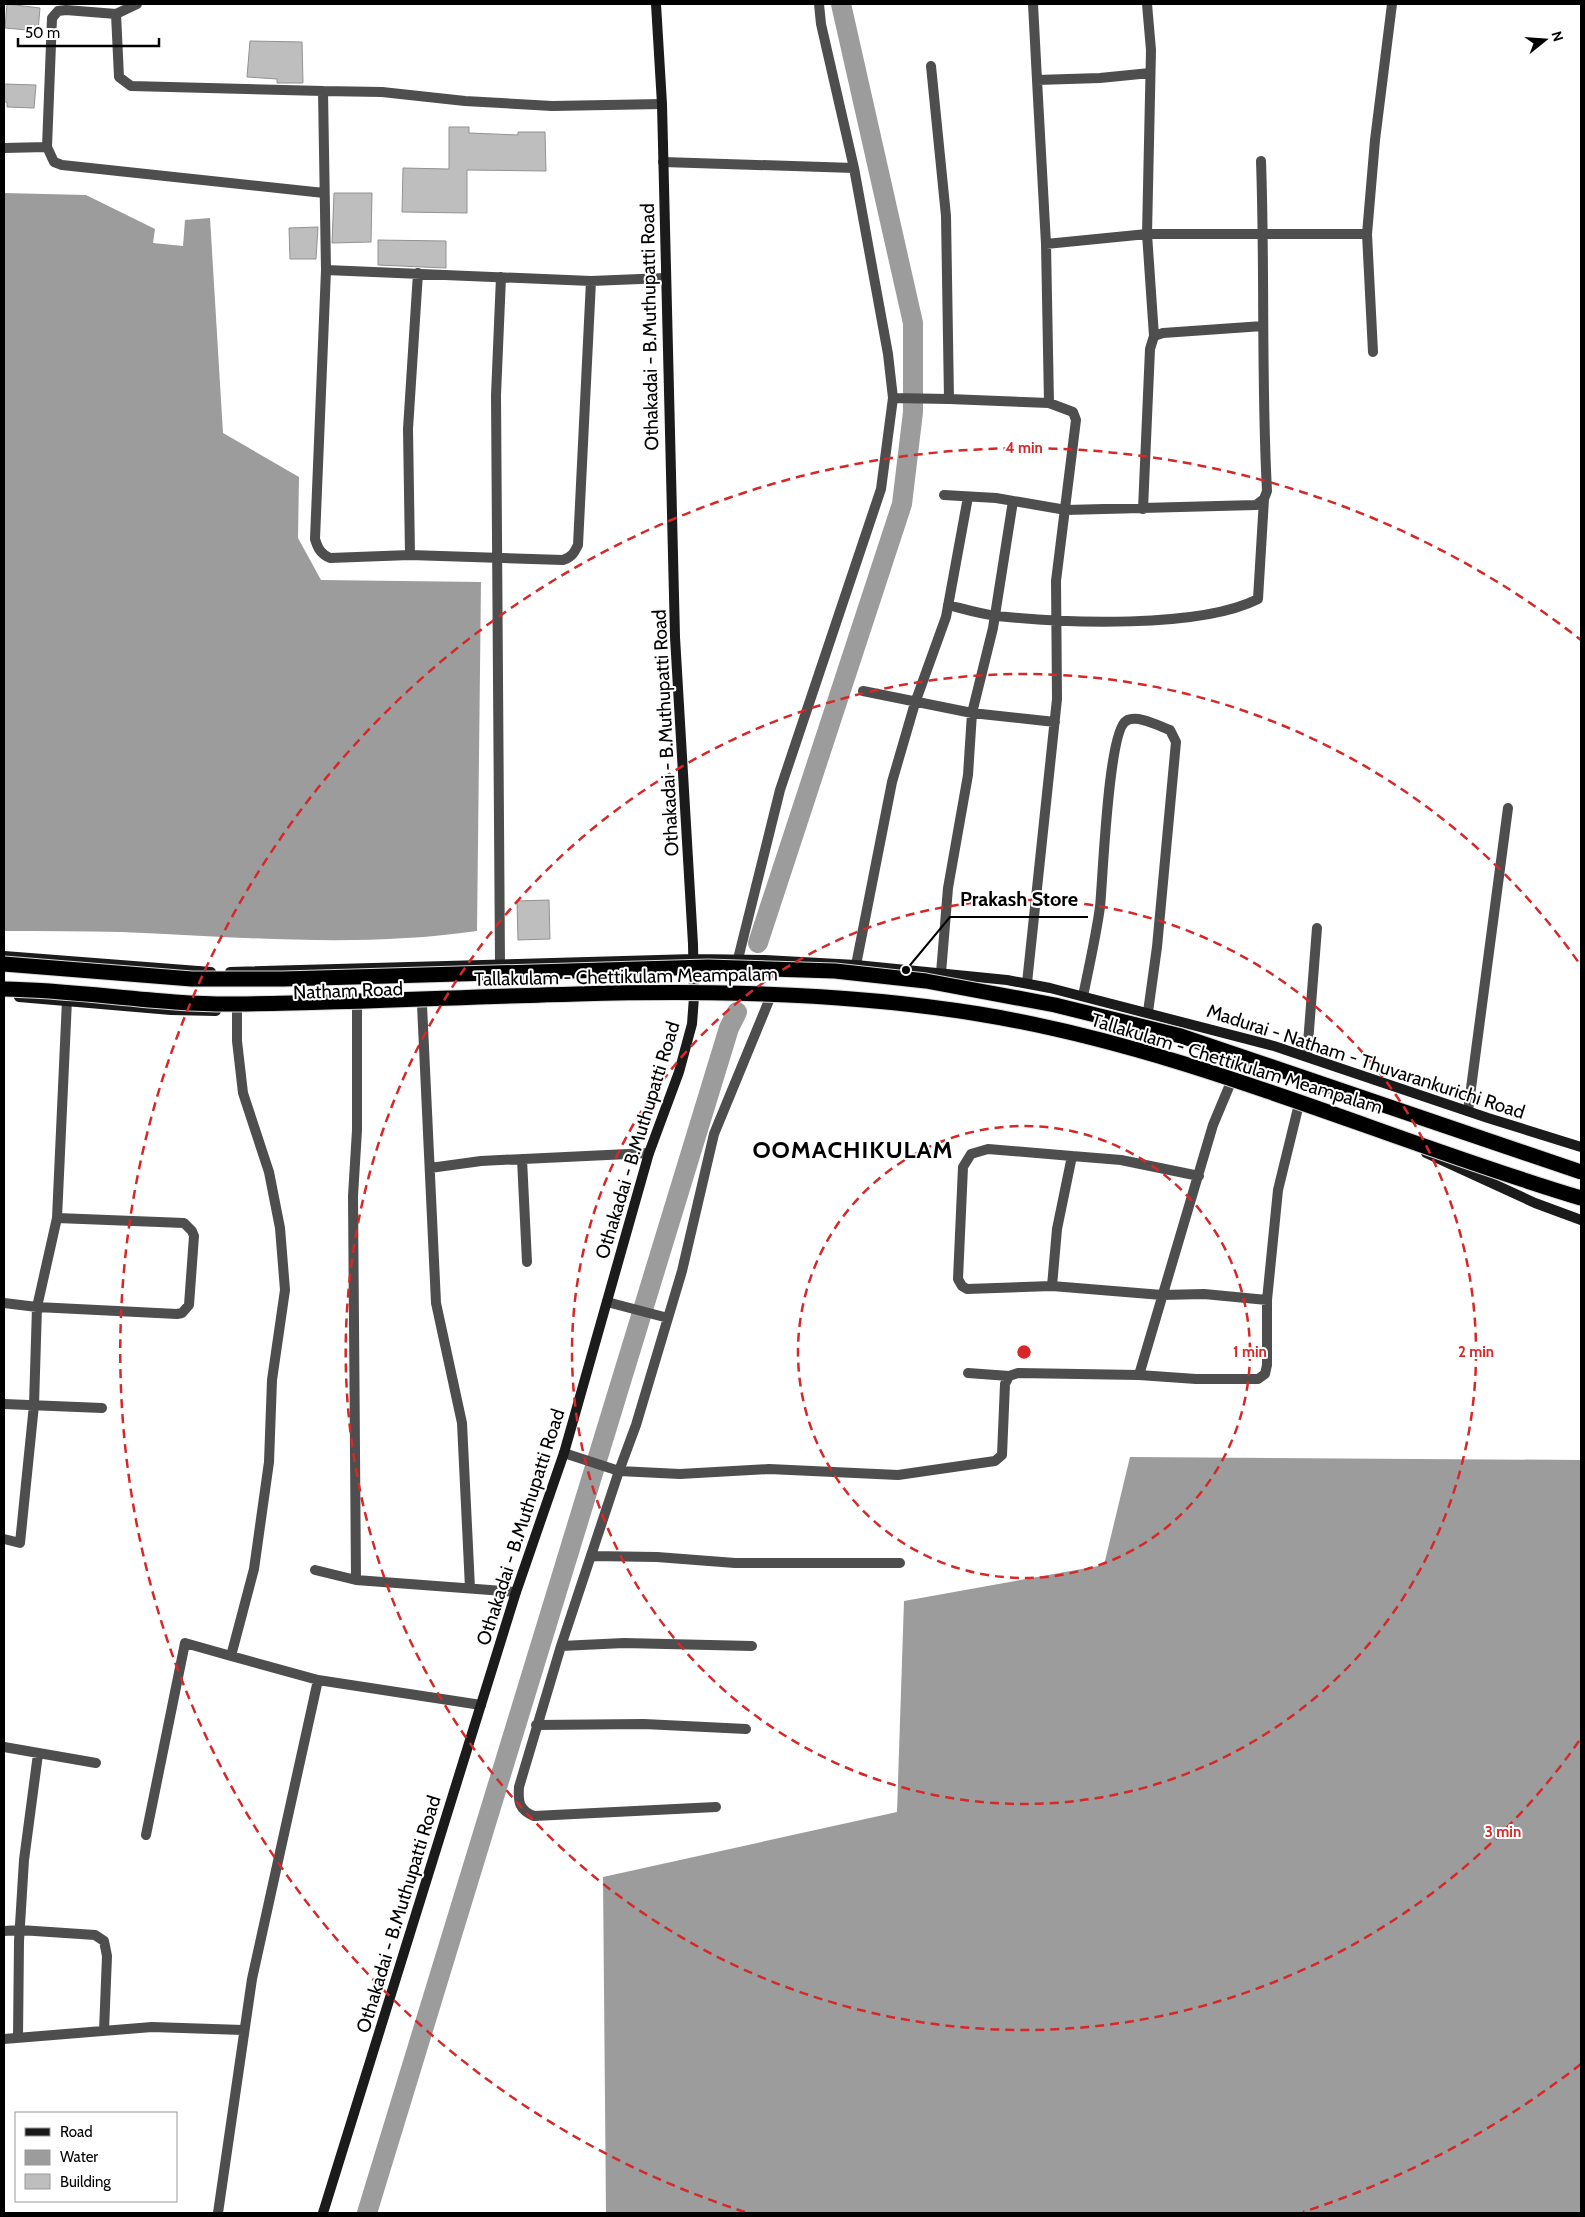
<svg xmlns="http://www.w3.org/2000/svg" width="1585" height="2217" font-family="Cabin,sans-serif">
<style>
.water{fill:#9c9c9c}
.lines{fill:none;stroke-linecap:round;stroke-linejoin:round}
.canal{stroke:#9c9c9c;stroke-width:20}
.building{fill:#bebebe;stroke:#929292}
.street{stroke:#4e4e4e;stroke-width:10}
.secondary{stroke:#1b1b1b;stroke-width:10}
.highway-bridge-casing{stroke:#dbdbdb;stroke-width:17;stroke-linecap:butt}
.highway-bridge{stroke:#000;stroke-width:15}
.ring{fill:none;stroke:#d62828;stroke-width:2.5;stroke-dasharray:9 6}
.labels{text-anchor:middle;stroke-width:4;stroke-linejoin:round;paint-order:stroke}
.street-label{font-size:19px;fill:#000;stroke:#fff}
.district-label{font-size:24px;font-weight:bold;letter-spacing:1px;fill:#000;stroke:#fff}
.centre{fill:#d62828;stroke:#fff;stroke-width:2.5}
.ring-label{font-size:15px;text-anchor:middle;font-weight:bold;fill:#d62828;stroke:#fff;stroke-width:4;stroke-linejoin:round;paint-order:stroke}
.leader{fill:none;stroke:#000;stroke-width:2}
.callout-dot{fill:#000;stroke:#fff;stroke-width:2}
.callout-label{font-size:20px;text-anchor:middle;font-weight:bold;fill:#000;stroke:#fff;stroke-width:4;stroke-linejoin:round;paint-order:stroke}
</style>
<rect width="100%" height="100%" fill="#fff"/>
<path class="water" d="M4,193L86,195L155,229L153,243L183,246L185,220L210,218L223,433L299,477L298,538L321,580L481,582L477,931C359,948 240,937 121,932C82,931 43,931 4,931Z
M1130,1457L1581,1460V2213H606L603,1877L897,1812L904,1601L1104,1565Z"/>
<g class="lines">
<path class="canal" d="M758,943L902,504L913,412V323L841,4
M367,2213L729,1028L737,1012"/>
</g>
<path class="building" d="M7,4L40,8L38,31L5,28Z
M250,41L302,42L303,83H277V79L247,77Z
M4,84L36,85L34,108L7,107V102H4Z
M449,127H469V133L518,135V132H545L546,171L467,170V213L402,212L403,168L449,169Z
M334,193H372L371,242L332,243Z
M318,227L316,259H290L289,228Z
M378,240L446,241V268L378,265Z
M549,900L550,939L518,940L517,901Z"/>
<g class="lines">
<path class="street" d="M137,4L116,14L66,10L58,11L52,18L47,147L54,162L62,165L324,193
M1033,4L1037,80L1100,78L1150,73
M1147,4L1151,50L1147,234H1367
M116,14L119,77L131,86L323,91
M1037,80L1046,244L1049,403
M4,148L47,147
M663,162L854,168
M1046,244L1147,234L1154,336
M326,270L591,281L665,278
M591,281L578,545C574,553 572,557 563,560L410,555L330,558C321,554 318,549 315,539L326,270L323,91L382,92L465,101L552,106L662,104
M1373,352L1367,234L1375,140L1392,4
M893,398L949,399L946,216L931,66
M949,399L1049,403L1073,412L1076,420L1056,581L1057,699L1027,983
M944,495L996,498L1066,510L1256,505L1264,499L1267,491C1261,381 1265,271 1261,161
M1143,509L1150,349L1154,336L1163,333L1263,326
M410,555L408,429L418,273
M948,605C964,609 980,614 997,616C1063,623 1199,629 1258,599L1264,499
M863,691L972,713L1055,722
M738,959L780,790L881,489L893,398L888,354L854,168L821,24L819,4
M500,964L496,395L501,277
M856,965L892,782L915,703L946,617L968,497
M941,973L948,888L968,775L972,713L993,628L1013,501
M1083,996C1089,967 1096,936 1100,907C1103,878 1108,732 1126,721C1137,714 1159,726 1170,730L1176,742L1157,947L1148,1012
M422,1005L436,1303L462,1423L470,1588
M237,1011V1041L243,1093L269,1172L280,1228L285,1290L272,1380L269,1462L254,1569L231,1656L318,1680L481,1705
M1307,1056L1317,928
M1468,1111L1508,808
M522,1159L527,1262
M430,1168L481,1161L649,1153
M1199,1176L1121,1160L1072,1156L1057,1229L1052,1286L1162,1295L1204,1294L1267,1300
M1052,1286L967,1289L962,1286L958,1279L963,1167L971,1154L988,1149L1072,1156
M607,1302L668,1318
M4,1303L37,1307L177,1314L182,1313L189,1305L194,1236L192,1231L184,1223L57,1218
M968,1373L1009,1376
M1139,1375L1196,1379H1258L1265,1374L1267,1365V1300L1278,1190L1299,1104
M4,1404L102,1408
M564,1453L619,1471L680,1474L769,1469L898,1475L995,1461L1002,1455L1005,1384L1009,1376L1018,1373L1139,1375L1213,1125L1231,1082
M4,1539L20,1543L34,1405L37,1307L57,1218L67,1000
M591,1556L657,1557L735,1563H900
M315,1570L356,1580L516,1592
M356,1580L353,1196L357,1130V1007
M561,1646L624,1643L752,1646
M536,1725L644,1724L746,1729
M4,1747L96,1763
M716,1807L534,1816C519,1810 518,1802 519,1787L561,1646L619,1471L636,1425L682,1271L714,1134L770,998
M146,1835L185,1643L231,1656
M4,1931L20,1930L95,1935L104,1941L107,1956L104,2031
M18,2038L19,1941L24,1860L38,1754
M4,2039L152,2027L243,2030
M218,2213L252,1979L318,1680"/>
<path class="secondary" d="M4,956L211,972
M230,972L694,959L765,960L856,965L1007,980L1050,988L1274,1046L1488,1118L1581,1147
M19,997L171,1010L216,1011
M1426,1153L1535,1203L1581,1220
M323,2213L516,1592L564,1453L649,1153L679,1072L692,1024L694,997L693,944L675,637L662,104L656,4"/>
<g class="highway-bridge-casing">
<path id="highway-bridge" d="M4,964L192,979H283L708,967L835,971L926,981L1055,1005L1181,1036L1581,1172
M4,989C82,990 159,1005 237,1004C485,1002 733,974 979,1014C1188,1048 1380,1138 1581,1198"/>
</g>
<use href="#highway-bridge" class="highway-bridge"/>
</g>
<g class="ring">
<circle cx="1024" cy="1352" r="226"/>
<circle cx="1024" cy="1352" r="452"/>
<path d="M1579 1741A678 678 0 1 1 1579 963"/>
<path d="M1581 2064A904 904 0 0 1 1303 2212M745 2212A904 904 0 1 1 1581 640"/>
</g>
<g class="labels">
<g class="street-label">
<text transform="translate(649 327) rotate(-91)" y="7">Othakadai - B.Muthupatti Road</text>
<text transform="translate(665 733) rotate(-93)" y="7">Othakadai - B.Muthupatti Road</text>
<text transform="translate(626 976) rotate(-1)" y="7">Tallakulam - Chettikulam Meampalam</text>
<text transform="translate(348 990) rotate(-2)" y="7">Natham Road</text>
<text transform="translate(1366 1061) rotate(18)" y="7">Madurai - Natham - Thuvarankurichi Road</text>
<text transform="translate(1237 1063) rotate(17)" y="7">Tallakulam - Chettikulam Meampalam</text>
<text transform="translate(637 1140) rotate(-73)" y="7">Othakadai - B.Muthupatti Road</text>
<text transform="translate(520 1527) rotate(-72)" y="7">Othakadai - B.Muthupatti Road</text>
<text transform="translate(398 1914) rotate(-73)" y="7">Othakadai - B.Muthupatti Road</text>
</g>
<g class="district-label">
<text x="853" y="1158">OOMACHIKULAM</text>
</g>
</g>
<circle cx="1024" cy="1352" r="8" class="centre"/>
<g class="ring-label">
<text x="1024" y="453">4 min</text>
<text x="1250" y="1357">1 min</text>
<text x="1476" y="1357">2 min</text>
<text x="1503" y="1837">3 min</text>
</g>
<path class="leader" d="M906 970L950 917H1088"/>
<circle class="callout-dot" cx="906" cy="970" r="5"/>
<g class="callout-label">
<text x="1019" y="906">Prakash Store</text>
</g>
<rect width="1585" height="2217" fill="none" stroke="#000000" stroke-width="10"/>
<rect x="15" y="2112" width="162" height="90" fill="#ffffff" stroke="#999999"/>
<rect x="25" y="2128" width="25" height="8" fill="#1b1b1b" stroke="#999999"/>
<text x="60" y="2137" font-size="15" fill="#000000">Road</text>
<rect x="25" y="2150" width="25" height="15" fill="#9c9c9c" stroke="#999999"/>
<text x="60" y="2162" font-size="15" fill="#000000">Water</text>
<rect x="25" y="2174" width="25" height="15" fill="#bebebe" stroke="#999999"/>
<text x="60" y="2187" font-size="15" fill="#000000">Building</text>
<g transform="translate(1545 40) rotate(73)" stroke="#ffffff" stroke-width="4" paint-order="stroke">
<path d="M0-4L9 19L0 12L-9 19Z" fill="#000000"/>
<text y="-8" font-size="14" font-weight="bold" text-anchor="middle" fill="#000000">N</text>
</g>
<path d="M18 38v8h141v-8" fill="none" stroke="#000000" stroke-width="2.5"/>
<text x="25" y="38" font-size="15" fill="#000000" stroke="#ffffff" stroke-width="4" paint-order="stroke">50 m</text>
</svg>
